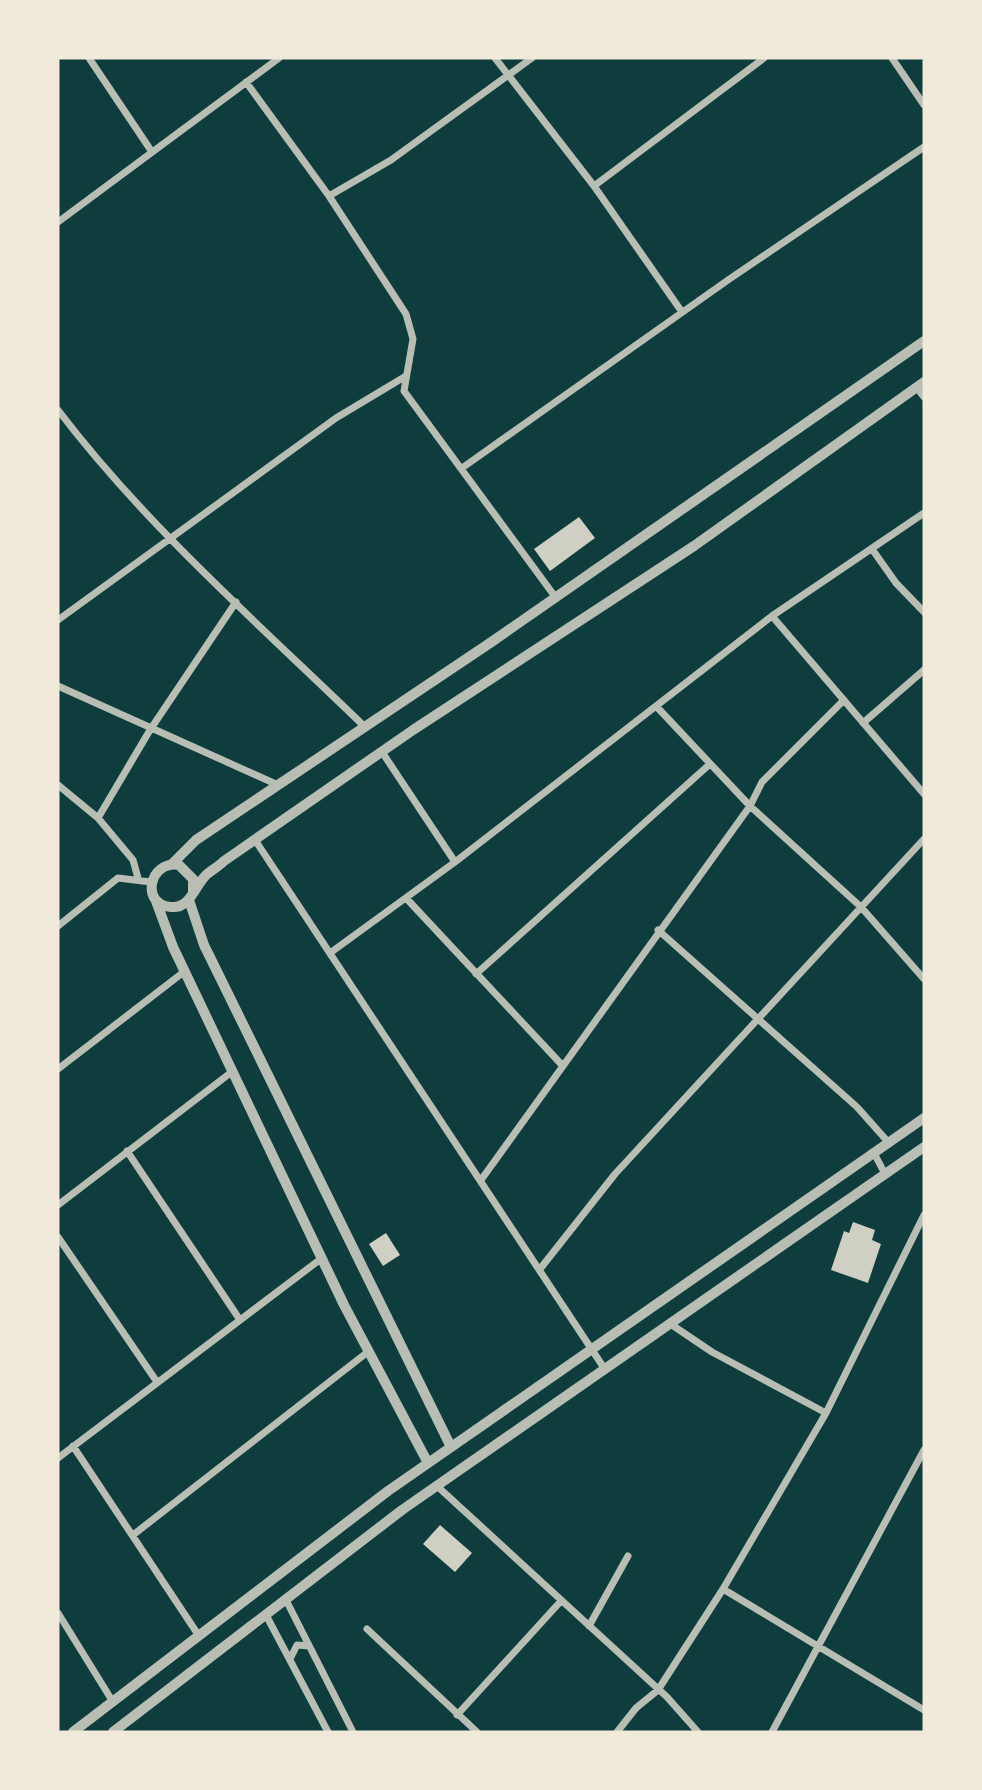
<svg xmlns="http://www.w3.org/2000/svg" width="982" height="1790" font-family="Merriweather,serif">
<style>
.building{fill:#cfcfc3}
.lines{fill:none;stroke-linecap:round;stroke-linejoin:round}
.minor{stroke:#b8beb3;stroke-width:7}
.tertiary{stroke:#b8beb3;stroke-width:10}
</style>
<rect width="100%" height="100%" fill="#0f3d3e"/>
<path class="building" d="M579,517L595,538L550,571L534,549Z
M853,1222L875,1230L872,1240L881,1244L868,1283L831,1270L844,1231L849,1233Z
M386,1233L400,1255L383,1266L369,1244Z
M440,1525L472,1553L455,1572L423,1544Z"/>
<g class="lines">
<path class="minor" d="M89,58L152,152
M495,58L594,186L682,312
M892,58L924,105
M246,82L329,196L406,314L413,339L404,391L556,598
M594,186L764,58
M329,196L391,160L532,58
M58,222L279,58
M917,388L924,397
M58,410C147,527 260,625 365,727
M462,468L728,280L924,147
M872,549L896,583L924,612
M772,616L924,794
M58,620L336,418L406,376
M58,686L278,785
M656,706L750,806L861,907L924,979
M863,723L924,670
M382,752L455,862
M58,785L98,818
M255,840L604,1368
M138,878L133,860L98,818L150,730L236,602
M406,898L562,1065
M58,926L118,878L151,882
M658,930L857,1107L889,1143
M330,953L455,862L772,616L924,513
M476,974L710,764
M58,1069L185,971
M127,1151L240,1320
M874,1153L885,1174
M481,1180L750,806L762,782L844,700
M58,1205L233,1071
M58,1237L157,1382
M540,1269L615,1174L924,839
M669,1323L712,1352L826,1413
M73,1446L199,1636
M58,1458L322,1258
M437,1486L667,1697L698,1732
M133,1535L369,1351
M723,1589L924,1710
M286,1600L353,1732
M58,1613L113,1702
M266,1615L328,1732
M589,1626L628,1556
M367,1629L477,1732
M290,1659L297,1645L309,1646
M457,1715L561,1601
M617,1732L636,1708L658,1690L723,1589L826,1413L924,1215
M772,1732L924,1450"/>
<path class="tertiary" d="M172,864L196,840L490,643L924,341
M193,893V879L179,865C149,860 140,905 171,907C190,909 195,886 206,875C212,870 219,866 224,861L413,730L694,546L924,382
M189,900L204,945L451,1447
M156,901L173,947L344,1305L428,1463
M73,1732L388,1491L924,1118
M113,1732L402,1510L924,1147"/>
</g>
<rect width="982" height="1790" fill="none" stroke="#f1e9da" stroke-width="119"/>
</svg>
